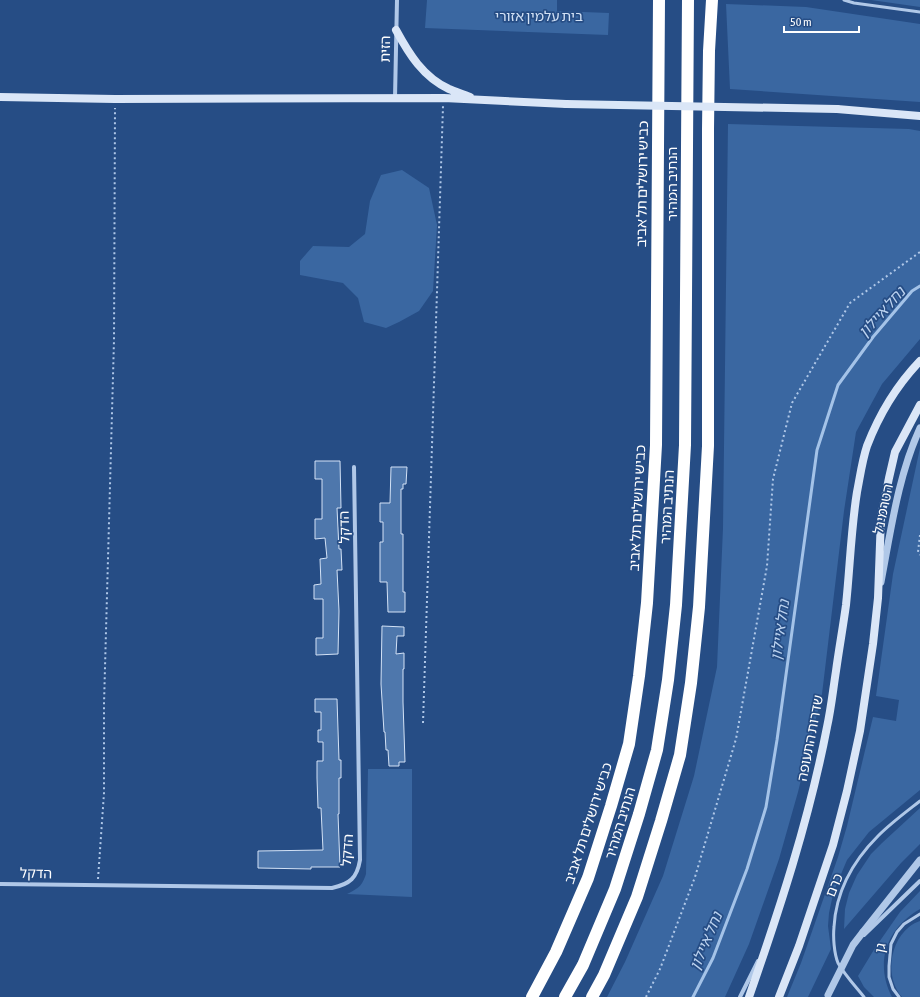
<svg xmlns="http://www.w3.org/2000/svg" width="920" height="997" font-family="'Asap Condensed','Noto Sans Hebrew',sans-serif">
<style>
.green{fill:#3a67a1}
.lines{fill:none;stroke-linecap:round;stroke-linejoin:round}
.stream{stroke:#a4c3e8;stroke-width:3}
.building{fill:#4e77ac;stroke:#d3e2f6}
.path{stroke:#b0c8e8;stroke-width:2;stroke-dasharray:2 3;stroke-linecap:butt}
.service{stroke:#b0c8e8;stroke-width:3}
.minor{stroke:#b0c8e8;stroke-width:4}
.tertiary{stroke:#b0c8e8;stroke-width:7}
.secondary{stroke:#dae6f7;stroke-width:8}
.motorway{stroke:#fff;stroke-width:12}
.tertiary-bridge{stroke:#b0c8e8;stroke-width:7}
.secondary-bridge{stroke:#dae6f7;stroke-width:8}
.labels{text-anchor:middle;stroke-width:3.5;stroke-linejoin:round;paint-order:stroke}
.park-label{font-size:14px;fill:#d3e2f6;stroke:#264d85}
.street-label{font-size:14px;fill:#fff;stroke:#264d85}
.water-label{font-size:15px;font-style:italic;fill:#bbd2ef;stroke:#264d85}
</style>
<rect width="100%" height="100%" fill="#264d85"/>
<path class="green" d="M427,0H557V11L609,13L608,35L425,28Z
M871,0H920V7Z
M726,4L806,7L920,24V102L730,89Z
M728,124L909,129L920,131V339L882,384L856,432L844,511L822,694L798,792L779,859L749,944L725,997H607L625,962L663,876L694,776L717,667L723,528Z
M402,170L429,188L437,225L433,291L419,311L399,322L386,328L364,322L358,298L343,283L316,278L300,275V261L313,246L349,247L365,234L370,201L381,175Z
M920,448V790L869,832L847,860L836,886L832,899L829,913L828,926L831,949L808,997H787L801,963L838,857L847,826L873,717L896,721L899,700L876,696L893,574Z
M368,769H412V897L347,894C359,888 362,886 366,874Z
M920,808V844L901,863L844,929L845,909L849,893L857,875L871,854L882,843Z
M920,891V909C887,928 874,962 892,997H874L864,987L858,976L875,948L900,912Z
M920,921V997H902C885,978 889,943 909,927C912,924 917,922 920,921Z"/>
<g class="lines">
<path class="stream" d="M693,997L713,958L747,869L766,807L777,740L817,450L838,385L873,337L912,291L920,286"/>
</g>
<path class="building" d="M315,461H340L341,508H337L339,549H341L342,570H337L339,611L338,654L316,655V638H323V599H314V585L321,584L320,559L327,558L325,538L315,539V519H322V479H315Z
M391,467H407L406,484H403V489H401V534H403V592H405V612H388L387,582H380V542H383V522H380V503H390Z
M382,626L404,627V636H397L396,654L404,653V669H403V702L405,762H399V766H389L388,750H386L385,732H384L381,684Z
M315,699H337L339,760H341V778H339V814H338L340,867H311V869L258,868V851L323,850L321,808H318L317,778V761H323V742H318V730H321V712H315Z"/>
<g class="lines">
<path class="path" d="M920,535L918,552L920,555
M423,723L443,106
M98,879L104,793V704L114,340L115,108
M646,997L660,969L695,877L736,739L767,566L773,479L792,403L850,303L920,252"/>
<path class="service" d="M844,0L854,3L920,12
M864,997C856,987 844,974 838,963C834,953 833,937 834,927C836,891 853,861 878,836C891,823 906,812 920,801
M899,997L893,989L889,977V966L891,944L897,932L904,924L920,914"/>
<path class="minor" d="M395,98L397,0
M0,884L332,888C350,884 357,878 360,860L354,467
M864,935L920,881
M740,997L758,961"/>
<path class="tertiary" d="M881,582C891,530 898,476 920,428
M863,932L920,860"/>
<path class="secondary" d="M396,30C409,54 423,77 449,89C456,92 463,94 470,97
M0,97L115,99L444,98L566,104
M837,109L920,116
M749,997C780,908 809,820 827,727C831,709 833,690 836,671C839,649 843,627 846,605C850,567 851,529 857,492C860,477 862,461 867,446C879,415 897,385 920,361
M779,997L799,946L833,845L847,791L860,731L873,644L878,598L881,517L889,478L895,452L920,405"/>
<path class="motorway" d="M532,997L556,952L588,878L611,806L629,744L639,676L647,603L656,445L659,0
M565,997L583,965L615,889L639,814L657,750L668,680L676,605L685,445L688,0
M592,997L604,975L637,897L661,821L680,755L691,683L699,607L708,446V129L709,51L712,0"/>
<path class="tertiary-bridge" d="M828,995L853,945L863,932"/>
<path class="secondary-bridge" d="M566,104L837,109"/>
</g>
<g class="labels">
<g class="park-label">
<text x="539" y="21">בית עלמין אזורי</text>
</g>
<g class="street-label">
<text transform="translate(385 49) rotate(-89)" y="5">הזית</text>
<text transform="translate(642 184) rotate(-89)" y="5">כביש ירושלים תל אביב</text>
<text transform="translate(672 184) rotate(-90)" y="5">הנתיב המהיר</text>
<text transform="translate(667 507) rotate(-87)" y="5">הנתיב המהיר</text>
<text transform="translate(637 508) rotate(-87)" y="5">כביש ירושלים תל אביב</text>
<text transform="translate(883 509) rotate(-78)" y="5">הטרמינל</text>
<text transform="translate(344 527) rotate(-91)" y="5">הדקל</text>
<text transform="translate(810 738) rotate(-79)" y="5">שדרות התעופה</text>
<text transform="translate(588 823) rotate(-72)" y="5">כביש ירושלים תל אביב</text>
<text transform="translate(620 823) rotate(-73)" y="5">הנתיב המהיר</text>
<text transform="translate(347 850) rotate(-86)" y="5">הדקל</text>
<text transform="translate(36 873) rotate(1)" y="5">הדקל</text>
<text transform="translate(834 885) rotate(-68)" y="5">כרם</text>
<text transform="translate(880 948) rotate(-79)" y="5">גן</text>
</g>
<g class="water-label">
<text transform="translate(882 312) rotate(-48)" y="5">נחל איילון</text>
<text transform="translate(780 630) rotate(-82)" y="5">נחל איילון</text>
<text transform="translate(706 941) rotate(-67)" y="5">נחל איילון</text>
</g>
</g>
<path d="M784 26v6h75v-6" fill="none" stroke="#ffffff" stroke-width="2"/>
<text x="790" y="26" font-size="12" fill="#ffffff" stroke="#264d85" stroke-width="3" paint-order="stroke">50 m</text>
</svg>
